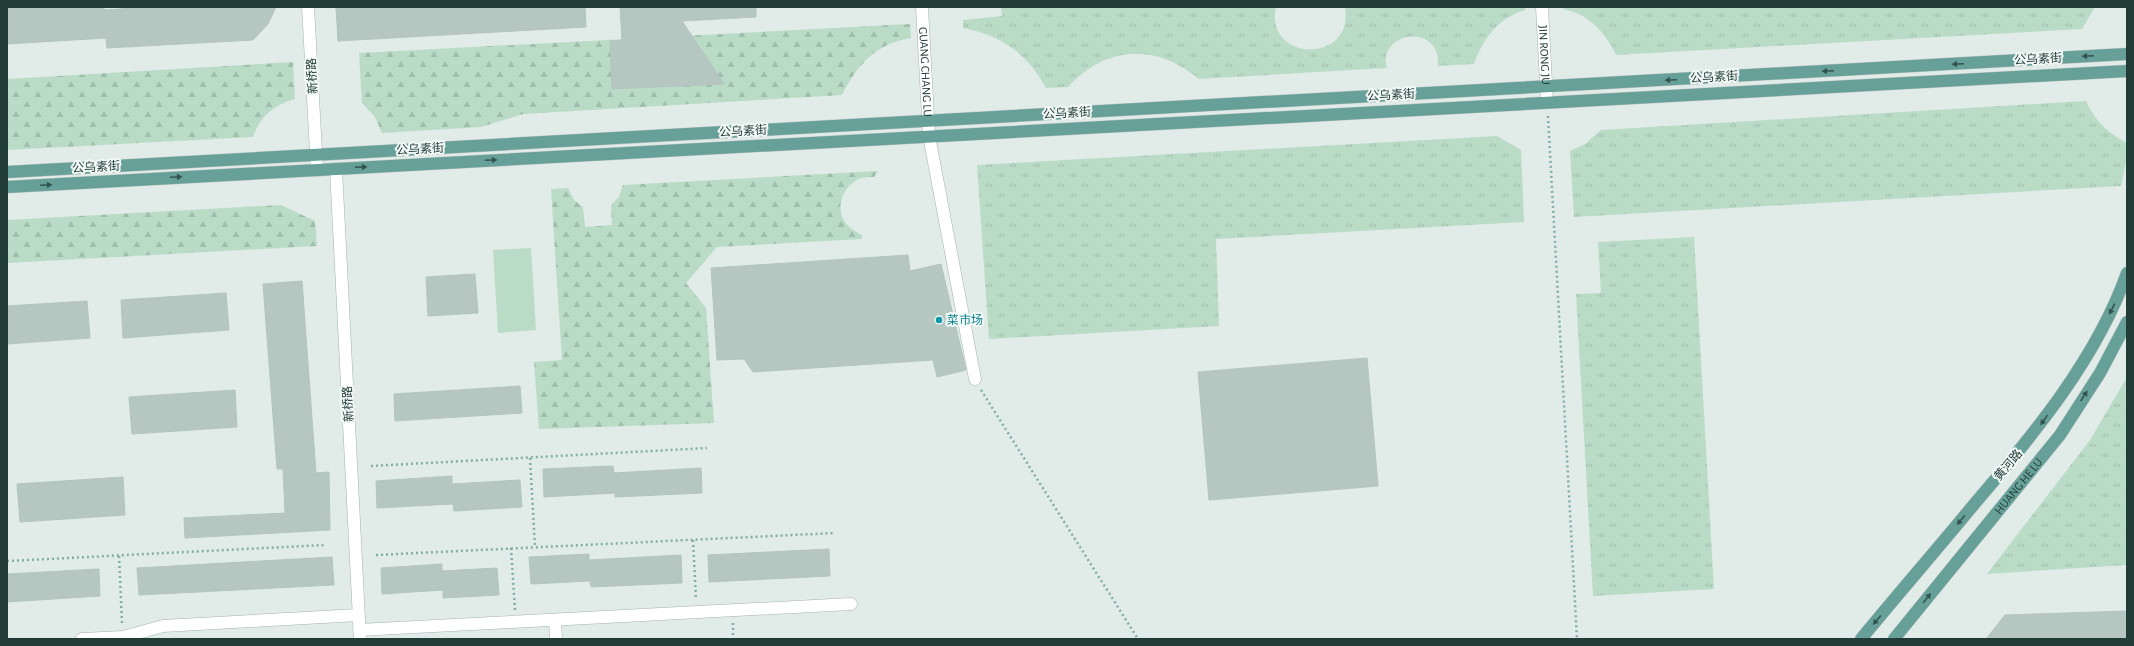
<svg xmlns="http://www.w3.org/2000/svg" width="2134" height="646" font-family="'Alegreya Sans','Noto Sans SC',sans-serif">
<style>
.grass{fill:url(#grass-tufts)}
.forest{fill:url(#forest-firs)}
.pitch{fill:#badcc7}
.building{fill:#b6c6c1;stroke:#b3c5bf}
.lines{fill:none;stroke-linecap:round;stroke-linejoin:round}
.minor-casing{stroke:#a4b3af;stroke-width:13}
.major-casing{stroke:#c1c8c7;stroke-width:13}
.path{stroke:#81aea5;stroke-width:2.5;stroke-dasharray:2 3;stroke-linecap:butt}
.minor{stroke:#fff;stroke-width:12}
.major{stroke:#66a098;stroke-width:12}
.oneway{fill:#32544f}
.culture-dot{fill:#0f9aa8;stroke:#f1f8f5;stroke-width:1.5}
.labels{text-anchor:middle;stroke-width:4;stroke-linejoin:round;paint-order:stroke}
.street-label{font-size:12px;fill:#213b37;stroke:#f1f8f5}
.culture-label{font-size:12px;fill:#0d838f;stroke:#f1f8f5;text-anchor:start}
</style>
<defs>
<pattern id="grass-tufts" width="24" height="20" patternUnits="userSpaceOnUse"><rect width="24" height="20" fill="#badcc7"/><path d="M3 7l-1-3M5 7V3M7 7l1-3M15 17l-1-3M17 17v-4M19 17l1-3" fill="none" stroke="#a0beac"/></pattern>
<pattern id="forest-firs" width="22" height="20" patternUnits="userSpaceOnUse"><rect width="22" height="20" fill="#badcc7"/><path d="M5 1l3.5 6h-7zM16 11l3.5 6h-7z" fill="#a0beac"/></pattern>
</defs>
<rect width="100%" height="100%" fill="#e1ebe8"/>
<path class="grass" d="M1001,7H1276C1264,62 1355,65 1345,7H1525V10C1498,18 1483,39 1474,64L1438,66C1438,62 1438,57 1437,53C1429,29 1392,32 1386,56C1385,60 1386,65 1387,68L1199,79C1156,43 1106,45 1068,87L1046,88C1028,54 1001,35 963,28V20L1002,16Z
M1560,7H2095L2082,29L1616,55C1608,38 1598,25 1581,15C1574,11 1566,11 1560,7Z
M2086,101C2095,121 2108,133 2127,143V157L2121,186L1574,217L1570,151L1585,144L1601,130Z
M1497,136L1521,150L1524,222L1216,239L1219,326L989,339L977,165Z
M1694,237L1714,589L1593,596L1576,294L1601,293L1598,242Z
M2127,377V565L1987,574L2090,440Z"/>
<path class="forest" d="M910,24L911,38C875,44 858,64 842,95L523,114L481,127L382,133L375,117L362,103L359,53Z
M293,62L295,99C274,105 260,116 253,137L7,150V79Z
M878,171L874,177C870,177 865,177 861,178C844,184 834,207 845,222C849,228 857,232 863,236L861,239L717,247L686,283L706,308L714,423L539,429L534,362L562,360L551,189L568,188L574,200L583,207L585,227L612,225L611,205L619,197L623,185Z
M281,205L315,221L317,246L7,263V220Z"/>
<path class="pitch" d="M531,248L536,330L498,333L493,250Z"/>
<path class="building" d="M7,7H104V10L150,7H276L268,24L253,40L107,48L106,38L7,44Z
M336,7H585L586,27L338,41Z
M620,7H756V17L682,21L724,84L612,89L610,41L622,40Z
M908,255L910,271L941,264L966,370L937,377L933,360L753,372L744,359L717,360L711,268Z
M475,274L478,313L428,316L426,277Z
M302,281L316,473L329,472L330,530L185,538L184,518L285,513L283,469H277L263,284Z
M226,293L229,330L123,338L121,300Z
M87,301L90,338L7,344V306Z
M1367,358L1378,486L1209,500L1198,372Z
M520,386L522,413L395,421L394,394Z
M235,390L237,427L132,434L129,397Z
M613,466L614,473L701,468L702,493L615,497V493L544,497L543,469Z
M452,476V484L520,480L522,507L454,511L453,504L377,508L376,481Z
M123,477L125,515L20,522L17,484Z
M829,549L830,576L709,582L708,555Z
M589,554V560L681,555L682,583L591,587L590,581L531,584L529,557Z
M332,557L334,585L139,595L137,568Z
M442,564V571L497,568L499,595L443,598V590L382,594L381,568Z
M99,569L100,596L7,602V574Z
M2127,611V639H1986L2005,615Z"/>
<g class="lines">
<g class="minor-casing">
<g id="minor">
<path d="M308,7L317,170"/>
<path id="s1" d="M922,7L929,136L975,379"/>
<path id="s2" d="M1542,7L1547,102"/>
<path d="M336,169L360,639"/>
<path d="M555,620L556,639"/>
<path d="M359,630L851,604"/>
<path d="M82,639L123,637L163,626L358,615"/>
</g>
</g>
<g class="major-casing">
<g id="major">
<path d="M7,172L2127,54"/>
<path d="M7,187L2127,71"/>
<path d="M1861,639C1899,593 1938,548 1976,502C2034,434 2097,358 2127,273"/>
<path id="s3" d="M1894,639L2060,435L2100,373L2127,322"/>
</g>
</g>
<path class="path" d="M1548,116L1577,639
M981,390L1138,639
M530,458L535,547
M371,466L707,448
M693,540L696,599
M511,548L515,610
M376,555L834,533
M119,556L122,623
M7,561L325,545
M733,623V639"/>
<use href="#minor" class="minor"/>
<use href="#major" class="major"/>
</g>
<defs><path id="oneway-solid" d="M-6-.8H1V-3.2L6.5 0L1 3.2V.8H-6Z"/></defs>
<g class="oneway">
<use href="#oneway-solid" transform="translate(2088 56) rotate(177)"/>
<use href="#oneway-solid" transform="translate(1958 64) rotate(177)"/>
<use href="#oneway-solid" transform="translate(1828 71) rotate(177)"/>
<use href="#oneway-solid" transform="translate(1671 80) rotate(177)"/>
<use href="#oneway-solid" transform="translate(491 160) rotate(-3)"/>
<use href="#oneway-solid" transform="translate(361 167) rotate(-3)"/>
<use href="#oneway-solid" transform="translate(176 177) rotate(-3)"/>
<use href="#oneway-solid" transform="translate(46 185) rotate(-3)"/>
<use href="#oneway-solid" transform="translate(2112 309) rotate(116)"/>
<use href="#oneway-solid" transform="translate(2084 396) rotate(-57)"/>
<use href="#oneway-solid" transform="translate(2044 420) rotate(125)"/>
<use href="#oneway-solid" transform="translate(1961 520) rotate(130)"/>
<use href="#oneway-solid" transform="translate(1927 598) rotate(-51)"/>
<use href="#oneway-solid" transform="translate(1877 620) rotate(130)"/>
</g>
<circle class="culture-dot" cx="939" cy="320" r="4"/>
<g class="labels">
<g class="street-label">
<text dy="4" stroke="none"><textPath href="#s2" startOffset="48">JIN RONG JU</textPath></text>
<text transform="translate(2038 59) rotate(-3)" y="4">公乌素街</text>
<text dy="4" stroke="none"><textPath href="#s1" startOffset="65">GUANG CHANG LU</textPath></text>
<text transform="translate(312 76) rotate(-93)" y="4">新桥路</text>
<text transform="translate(1714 77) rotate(-3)" y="4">公乌素街</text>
<text transform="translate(1391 95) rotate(-3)" y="4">公乌素街</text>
<text transform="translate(1067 113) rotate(-3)" y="4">公乌素街</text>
<text transform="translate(743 131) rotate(-3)" y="4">公乌素街</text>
<text transform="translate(420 149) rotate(-3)" y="4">公乌素街</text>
<text transform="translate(96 167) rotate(-3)" y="4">公乌素街</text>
<text transform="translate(348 404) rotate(-93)" y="4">新桥路</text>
<text transform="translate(2008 465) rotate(-50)" y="4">黄河路</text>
<text dy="4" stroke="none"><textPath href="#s3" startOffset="197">HUANG HE LU</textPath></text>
</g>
<g class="culture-label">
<text x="947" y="324">菜市场</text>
</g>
</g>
<rect width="2134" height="646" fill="none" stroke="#213b37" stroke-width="16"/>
</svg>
